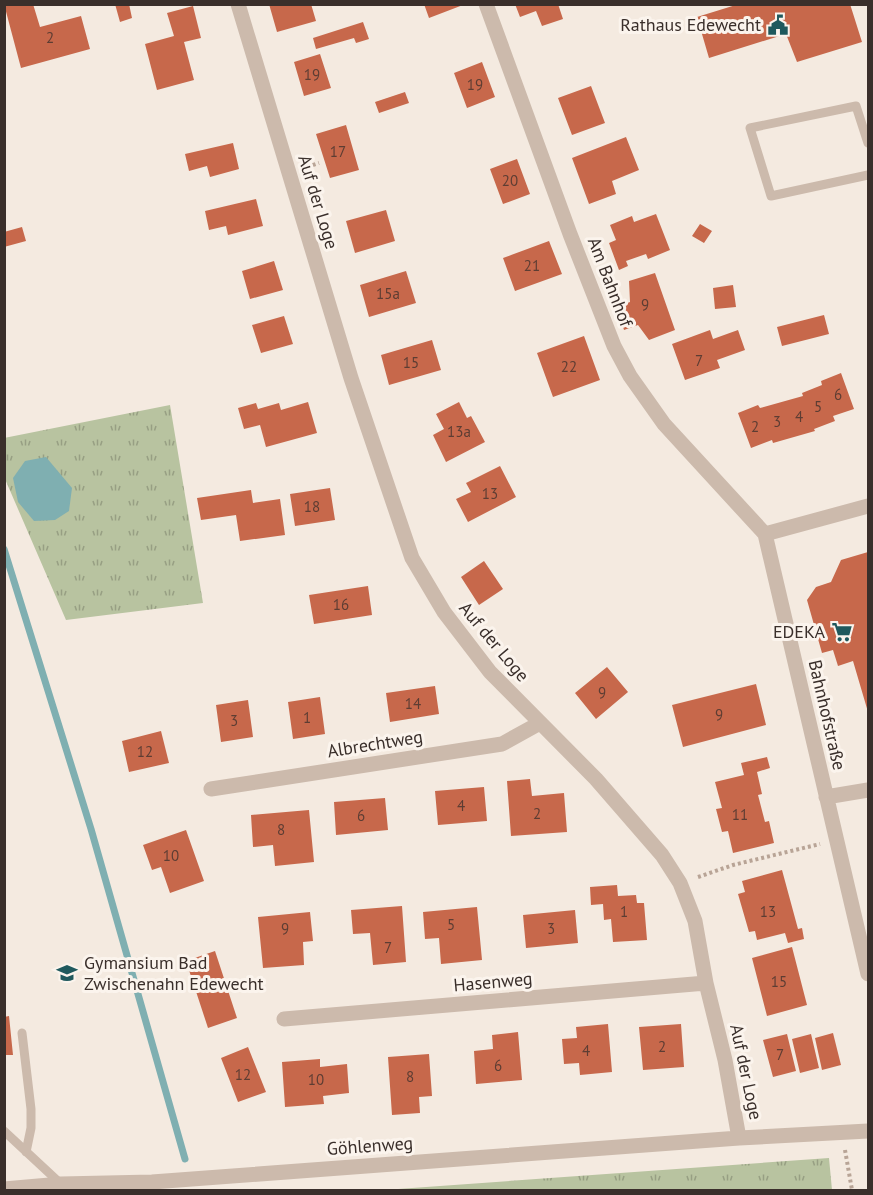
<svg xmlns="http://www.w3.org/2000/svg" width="873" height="1195" font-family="'PT Sans',sans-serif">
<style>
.grass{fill:url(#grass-tufts)}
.water{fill:#7fafb1}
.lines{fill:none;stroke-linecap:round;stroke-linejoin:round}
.stream{stroke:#7fafb1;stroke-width:7}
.building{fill:#c7684b}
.path{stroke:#b8a496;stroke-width:4;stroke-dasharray:3 3;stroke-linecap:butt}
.lane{stroke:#ccbaac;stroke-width:9}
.street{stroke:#ccbaac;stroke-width:15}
.labels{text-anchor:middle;stroke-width:6;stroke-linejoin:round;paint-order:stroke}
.number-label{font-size:15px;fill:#5d3d33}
.poi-label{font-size:18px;fill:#3a2f2b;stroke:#fbf4ed;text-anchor:end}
.street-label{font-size:18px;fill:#3a2f2b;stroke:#fbf4ed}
</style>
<defs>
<pattern id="grass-tufts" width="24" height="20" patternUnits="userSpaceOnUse" patternTransform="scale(1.5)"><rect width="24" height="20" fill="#b8c3a0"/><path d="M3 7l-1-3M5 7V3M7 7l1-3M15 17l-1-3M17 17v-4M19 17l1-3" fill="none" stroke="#979f83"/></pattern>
</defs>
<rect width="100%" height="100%" fill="#f4eae0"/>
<path class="grass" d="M170,405L203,603L66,620L5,479L4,438Z
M829,1158L832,1190H384Z"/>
<path class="water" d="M46,457L72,488L69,511L55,520L34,521L18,502L13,478L25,461Z"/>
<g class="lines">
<path class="stream" d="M4,549L91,829L185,1159"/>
</g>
<path class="building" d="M4,4H33L40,27L81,16L90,49L21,68Z
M115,4H129L132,18L120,22Z
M269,4H311L316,21L277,32Z
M424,4H463V5L429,18Z
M515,4H558L563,19L542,26L536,11L520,17Z
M739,4H850L862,42L797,62L786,34L709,58L697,17Z
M193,6L201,38L184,42L194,80L157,90L145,44L174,36L167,13Z
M363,22L369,39L356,43L354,38L316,49L313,38Z
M320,54L331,88L304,96L294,62Z
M482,62L495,97L467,108L454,73Z
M591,86L605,123L572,135L558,98Z
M405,92L409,103L379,113L375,102Z
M346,125L359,170L330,178L316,134Z
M626,137L639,170L612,181L616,194L589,204L572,158Z
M233,143L239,169L210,177L207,166L189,171L185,154Z
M517,159L530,194L503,204L490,169Z
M256,199L263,226L228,235L226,226L209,230L205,211Z
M386,210L395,241L355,253L346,221Z
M656,214L670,250L648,259L646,254L626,261L628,266L619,270L609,243L616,240L610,225L632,216L634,222Z
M700,224L712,231L704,243L692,236Z
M22,227L26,241L4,247V232Z
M549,241L562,274L515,291L503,258Z
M274,261L283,290L250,299L242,271Z
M406,271L416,303L369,317L360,285Z
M655,273L675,330L649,340L638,325L624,330L617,307L630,302L629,281Z
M733,285L736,307L715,309L713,288Z
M824,315L829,334L782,346L777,327Z
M284,316L293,344L261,353L252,325Z
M710,330L713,339L738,330L745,350L717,360L720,368L685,380L672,344Z
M584,336L600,380L553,397L537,353Z
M432,340L441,370L389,385L381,355Z
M841,373L854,409L833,416L835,421L814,429L815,431L773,443L772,440L751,448L738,413L758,405L760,408L803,396L802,393L822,385L821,381Z
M308,402L317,433L266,447L260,425L244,429L238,408L256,403L258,409L279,403L281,410Z
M459,402L467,418L471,416L485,442L446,462L433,435L444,429L436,414Z
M500,466L516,497L468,522L456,499L471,492L466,483Z
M330,488L335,520L295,526L290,494Z
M251,490L253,503L280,499L285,535L240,541L236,515L201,520L197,498Z
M868,552V712L853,661L838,666L833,650L822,653L807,600L816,587L831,582L841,560Z
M484,561L503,589L479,605L461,577Z
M368,586L372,615L314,624L309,595Z
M607,667L628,692L596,719L575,693Z
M756,684L766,725L683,747L672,705Z
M435,686L439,714L390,722L386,693Z
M320,697L325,734L293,739L288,702Z
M248,700L253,737L221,742L216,705Z
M161,731L169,763L129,772L122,741Z
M767,757L770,768L757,772L762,794L758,795L765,822L769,821L774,843L733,853L728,831L722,832L716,809L722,808L715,782L744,775L741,763Z
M530,779L532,796L564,793L567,832L511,836L507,781Z
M484,787L487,821L438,825L435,791Z
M385,798L388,830L336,835L334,802Z
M309,810L314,862L275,866L273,845L253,847L251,815Z
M186,830L204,881L170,893L161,867L152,870L143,845Z
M782,870L798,929L802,928L804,939L788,943L785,933L757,940L755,931L749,932L738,894L745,892L742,881Z
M617,885L618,896L636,895L637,903H644L647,940L613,942L611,919L604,920L603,904L591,905L590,887Z
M402,906L406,962L373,965L370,933L353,934L351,910Z
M477,907L482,960L441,964L439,938L425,939L423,912Z
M575,910L578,943L526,948L523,915Z
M310,912L313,941L303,942L304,965L263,968L258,917Z
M792,947L807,1005L767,1016L752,958Z
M215,951L237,1018L208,1028L186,961Z
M9,1016L13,1055H4V1017Z
M608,1024L612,1072L580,1075L579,1063L564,1064L562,1039L577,1038L576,1027Z
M681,1024L684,1067L643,1070L639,1027Z
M518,1032L522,1080L476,1084L474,1051L493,1049L492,1035Z
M833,1033L841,1065L822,1070L815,1038Z
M787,1034L796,1071L773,1077L763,1040Z
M811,1034L819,1068L800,1073L792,1039Z
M248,1047L266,1092L238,1102L221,1058Z
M429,1054L432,1096L419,1097L420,1113L392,1115L388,1057Z
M320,1059V1067L347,1064L349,1093L323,1096L324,1104L285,1107L282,1062Z"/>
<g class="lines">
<path class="path" d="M307,167L319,163
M698,877L733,865L820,844
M845,1150L852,1190"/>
<path class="lane" d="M868,143L856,106L750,128L771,196L868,175
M22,1033L31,1109V1128L26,1152
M4,1131L61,1184"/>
<path class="street" d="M238,4L351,378L412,558L444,612L490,672L596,779L662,855L680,883L695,921L706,983L725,1060L739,1138
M486,4L570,234L614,346L630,376L664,424L765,534L868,974
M765,534L868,506
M211,789L502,744L540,723
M826,797L868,790
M284,1019L706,983
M4,1189L61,1184L152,1182L739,1138L868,1131"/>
</g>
<defs>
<g id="civic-bare" transform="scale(1.62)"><path d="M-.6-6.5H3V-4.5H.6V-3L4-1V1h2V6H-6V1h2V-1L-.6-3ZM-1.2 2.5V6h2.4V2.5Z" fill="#1f595d" stroke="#fbf4ed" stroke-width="2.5" paint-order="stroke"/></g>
<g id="supermarket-bare" transform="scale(1.62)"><path d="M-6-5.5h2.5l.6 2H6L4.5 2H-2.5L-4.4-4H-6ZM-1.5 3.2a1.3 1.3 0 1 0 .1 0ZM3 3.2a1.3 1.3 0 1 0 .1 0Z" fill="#1f595d" stroke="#fbf4ed" stroke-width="2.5" paint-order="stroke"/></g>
<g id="school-bare" transform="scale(1.62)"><path d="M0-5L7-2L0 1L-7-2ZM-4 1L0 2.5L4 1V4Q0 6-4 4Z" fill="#1f595d" stroke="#fbf4ed" stroke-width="2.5" paint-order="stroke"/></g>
</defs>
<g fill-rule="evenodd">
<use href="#civic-bare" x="778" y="25"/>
<use href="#supermarket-bare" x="842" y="632"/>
<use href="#school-bare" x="67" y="973"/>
</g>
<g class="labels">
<g class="number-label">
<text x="50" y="43">2</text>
<text x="312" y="80">19</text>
<text x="475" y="90">19</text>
<text x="338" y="157">17</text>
<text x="510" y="186">20</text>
<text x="532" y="271">21</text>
<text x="388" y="299">15a</text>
<text x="645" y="310">9</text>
<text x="699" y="366">7</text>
<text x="411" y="368">15</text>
<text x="569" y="372">22</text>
<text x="838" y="400">6</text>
<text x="818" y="412">5</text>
<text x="799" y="422">4</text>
<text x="777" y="427">3</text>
<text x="755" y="432">2</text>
<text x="459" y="437">13a</text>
<text x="490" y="499">13</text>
<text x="312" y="512">18</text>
<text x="341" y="610">16</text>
<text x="602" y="698">9</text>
<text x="413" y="709">14</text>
<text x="719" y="720">9</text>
<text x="307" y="723">1</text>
<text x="234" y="726">3</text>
<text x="145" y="757">12</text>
<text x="461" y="811">4</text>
<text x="537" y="819">2</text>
<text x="740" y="820">11</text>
<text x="361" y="821">6</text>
<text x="281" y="835">8</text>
<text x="171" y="861">10</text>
<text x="624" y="917">1</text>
<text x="768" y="917">13</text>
<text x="451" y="930">5</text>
<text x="285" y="934">9</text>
<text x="551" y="934">3</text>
<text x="388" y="953">7</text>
<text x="779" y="987">15</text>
<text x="662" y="1052">2</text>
<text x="586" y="1056">4</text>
<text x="780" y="1060">7</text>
<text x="498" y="1071">6</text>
<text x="243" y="1080">12</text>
<text x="410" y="1082">8</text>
<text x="316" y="1085">10</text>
</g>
<g class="poi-label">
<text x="761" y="31">Rathaus Edewecht</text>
<text x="825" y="638">EDEKA</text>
<text x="84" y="969" text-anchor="start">Gymansium Bad<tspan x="84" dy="21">Zwischenahn Edewecht</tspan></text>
</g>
<g class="street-label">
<text transform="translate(318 202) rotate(73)" y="6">Auf der Loge</text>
<text transform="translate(610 282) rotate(69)" y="6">Am Bahnhof</text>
<text transform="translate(494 642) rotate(50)" y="6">Auf der Loge</text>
<text transform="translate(827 715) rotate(77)" y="6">Bahnhofstraße</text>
<text transform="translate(375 744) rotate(-9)" y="6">Albrechtweg</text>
<text transform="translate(493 982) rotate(-5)" y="6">Hasenweg</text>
<text transform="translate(746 1072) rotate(78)" y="6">Auf der Loge</text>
<text transform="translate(370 1146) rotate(-4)" y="6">Göhlenweg</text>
</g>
</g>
<rect width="873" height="1195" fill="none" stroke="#3a2f2b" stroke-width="12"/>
</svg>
